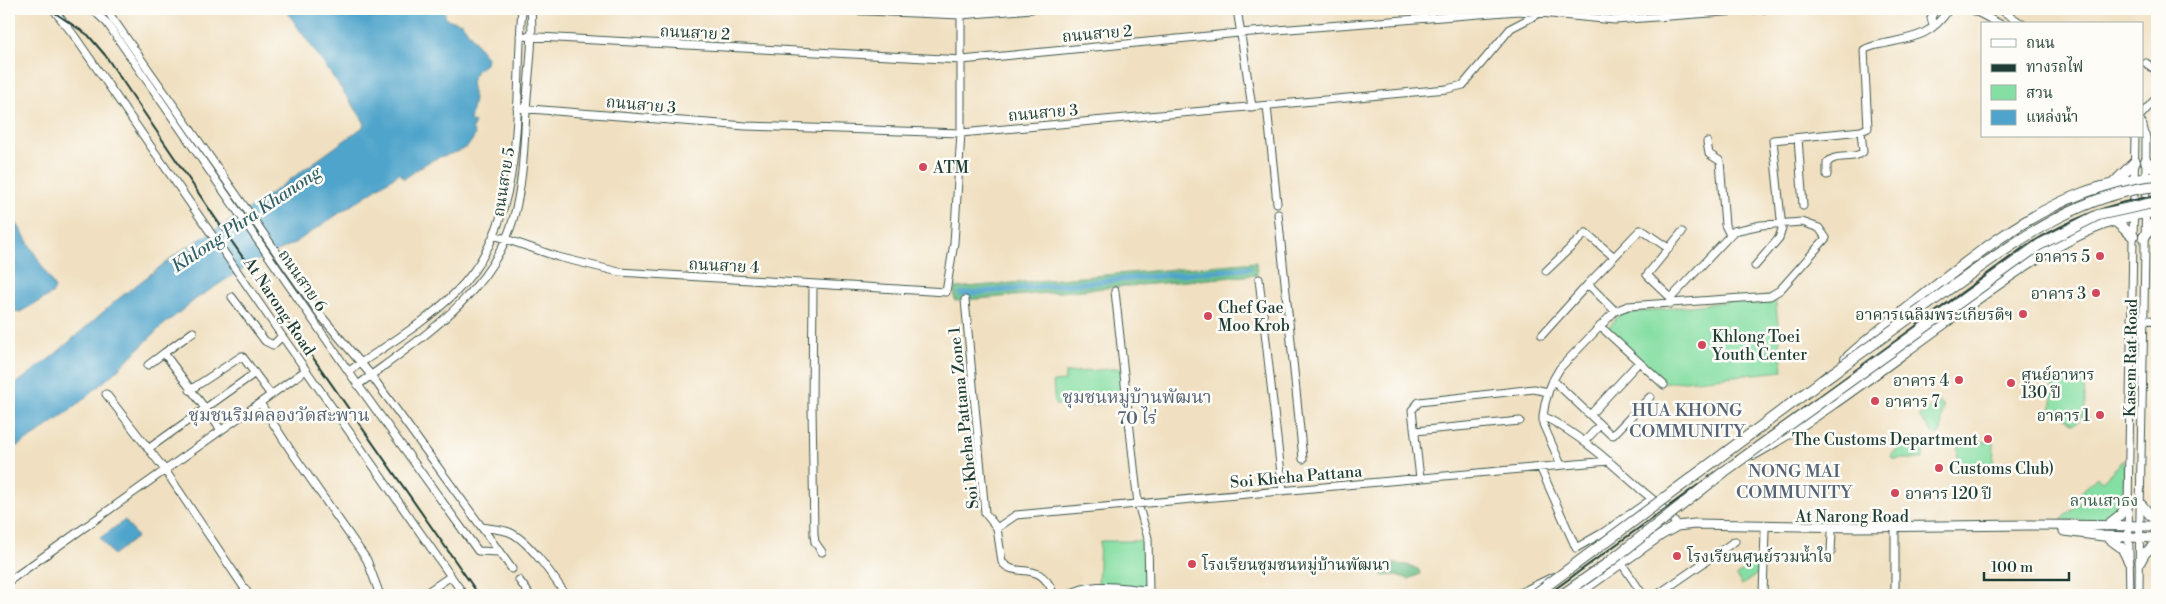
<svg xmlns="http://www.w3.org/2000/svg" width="2166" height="604" font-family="'Libre Bodoni','Noto Serif Thai',serif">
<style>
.green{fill:#85dea3;stroke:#528e6c}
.forest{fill:#6cbd89;stroke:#467d5e}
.water{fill:#50a4cb;stroke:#387080}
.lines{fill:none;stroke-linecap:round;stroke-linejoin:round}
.canal{stroke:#50a4cb;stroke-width:5.5}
.minor-casing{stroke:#3e5549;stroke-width:9}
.major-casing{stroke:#3e5549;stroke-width:11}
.highway-casing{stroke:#3e5549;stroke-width:12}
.minor{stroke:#fff;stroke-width:7}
.major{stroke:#fff;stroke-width:9}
.highway{stroke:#fff;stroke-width:10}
.rail{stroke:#1f3d34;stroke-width:2}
.highway-bridge-casing{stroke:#3e5549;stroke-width:12;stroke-linecap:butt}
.highway-bridge{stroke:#fff;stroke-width:10}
.poi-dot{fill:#d1495b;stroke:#fdfcf7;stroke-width:2}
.labels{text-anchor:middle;stroke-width:5;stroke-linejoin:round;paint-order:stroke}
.street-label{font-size:16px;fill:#1f3d34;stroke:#fdfcf7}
.poi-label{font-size:16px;fill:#1f3d34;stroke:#fdfcf7;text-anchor:start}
.park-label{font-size:16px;fill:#335d4a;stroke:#fdfcf7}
.water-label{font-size:18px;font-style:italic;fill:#306169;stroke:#fdfcf7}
.neighbourhood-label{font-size:18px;fill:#556476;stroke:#fdfcf7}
</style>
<rect width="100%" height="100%" fill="#fdfcf7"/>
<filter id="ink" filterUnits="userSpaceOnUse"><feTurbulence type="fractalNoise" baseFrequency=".02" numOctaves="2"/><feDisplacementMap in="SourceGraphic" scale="10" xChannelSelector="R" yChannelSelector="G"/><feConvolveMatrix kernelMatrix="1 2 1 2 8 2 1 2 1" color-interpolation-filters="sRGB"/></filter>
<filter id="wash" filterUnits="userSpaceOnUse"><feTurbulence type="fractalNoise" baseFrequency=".0096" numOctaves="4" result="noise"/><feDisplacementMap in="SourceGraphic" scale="20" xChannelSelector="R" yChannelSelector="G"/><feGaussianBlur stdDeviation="1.12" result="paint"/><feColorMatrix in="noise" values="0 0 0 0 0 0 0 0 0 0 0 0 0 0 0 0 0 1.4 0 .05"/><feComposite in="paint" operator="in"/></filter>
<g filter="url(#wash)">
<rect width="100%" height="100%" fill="#f0e0c1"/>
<path class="green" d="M1775,296L1783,371L1665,383L1607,330L1620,314Z
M1121,368L1124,402L1071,407V404L1055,405L1053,382L1065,381V373Z
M2052,381H2084C2084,395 2090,419 2073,424L2062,415L2052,412Z
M1938,402L1943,406L1941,432L1936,435L1932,433L1919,416Z
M1910,439H1924L1923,459H1893L1891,455Z
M1958,441L1994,442L1993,474L1957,473Z
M2124,460C2124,471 2127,494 2123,504C2121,511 2111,516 2106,521L2061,520L2086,497L2081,492L2097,477L2102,481Z
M1100,541H1145L1146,588L1098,586Z
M1754,563L1760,572L1742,585L1736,576Z"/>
<path class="forest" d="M1256,262L1257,275L955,301L954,288Z
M1390,564C1400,564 1410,564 1419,570L1420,574L1409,579L1396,575L1382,576V569Z"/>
<path class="water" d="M285,9H444L446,19L462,23L487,58L486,64L478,69L473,77L471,82L474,99L470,121L475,123L472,129L475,135C466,155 453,151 435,159C425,163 414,172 404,179L400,173L293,244L252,263L196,299L161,327L115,372L72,409L37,434L9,451V389L53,356L118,299L178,253L252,207L363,127L364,122L357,111Z
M9,210L55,288L52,294L20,312L14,311L9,305Z
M125,520L137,537L113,555L100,538Z"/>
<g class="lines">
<path class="canal" d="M961,294L1249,268"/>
</g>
</g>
<g filter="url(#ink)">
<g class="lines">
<g class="minor-casing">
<path id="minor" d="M53,9L73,34L282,336L464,595
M92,9L107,23L358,385L478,551L499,552
M106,9L322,317L371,375L512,569
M819,9L961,15L1032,9
M1237,9L1252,107
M1971,9L2000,24
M2000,9L2022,24
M1933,25L1931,18L1935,9
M520,36L962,60L1239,33L1518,11L1615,20L1765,9
M2146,63L2157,71
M1267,106L1277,203
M517,108L746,126L961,133L1447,89L1463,85L1511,28L1540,13
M2142,114L2157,97
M1798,138L1803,206
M1707,142L1709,154L1720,161L1725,225L1730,235
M1827,175V163C1836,152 1853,161 1863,152L1861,131
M1278,214L1303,459
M494,235L558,257L619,272L946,292L954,243L961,133V9
M1755,266L1779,238L1782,229L1773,140L1861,131L1868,128L1864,50C1871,45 1879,45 1887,43C1916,37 1932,35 1949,9
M1546,271L1586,233L1614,257
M1259,279L1283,491
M813,284L812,405L814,535L815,542L822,552
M1588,284L1640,230H1642L1668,248
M232,297L265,341L273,345L282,336
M1671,298L1647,275L1682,232
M965,300L985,513L997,528
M1670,304L1671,298L1734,231L1761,225L1802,222L1819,228L1826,238L1780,290L1770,296L1628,306L1615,311L1560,368C1550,383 1545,398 1543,416C1579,434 1609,461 1639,488C1653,500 1668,510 1677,526
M2131,318L2157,321
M1600,326L1664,385
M193,332L164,353L221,430
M1542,335L1588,284L1615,311
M1639,362L1590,415L1610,434L1613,435L1650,397
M148,365L164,353
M349,371C385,346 424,324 455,293C529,220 514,103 522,9
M1553,380L1590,415
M358,385C418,340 490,296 513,220C523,185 524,147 526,111C528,77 534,42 531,9
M190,390L242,356L271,395
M106,394L165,470L249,595
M260,403L291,451L367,560L380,595
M1543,416V424L1561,465
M1415,431L1520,421
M1584,442L1600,425
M148,449L255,373
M1540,467L1576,548L1604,532L1652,499
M1420,478L1412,410L1419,402L1534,389L1548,392
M482,527C491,529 501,529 509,532C529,540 554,578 566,595
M1895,531V595
M1831,552L1832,532
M1624,567L1643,595
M519,580L530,595
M9,581L306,370
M423,595L451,576
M1054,595C1040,557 1016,580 1002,562L997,528L1016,515L1609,461
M1069,595C1092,580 1123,589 1149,590L1148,538L1138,504L1115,291
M1657,595L1735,541
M1763,595L1765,530
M2130,595L2128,505L2135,136
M2139,595C2140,443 2146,290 2146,138L2142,122"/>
</g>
<g class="major-casing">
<path id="major" d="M2140,503L2150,515L2157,520
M2106,526L2120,515L2128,505
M2064,531L2103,536L2157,538
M2107,537L2122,548L2129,562
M2140,562L2145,553L2157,543
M1576,595L1661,535L1677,526L1695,524L1856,527L2028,525L2157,526"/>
</g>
<g class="highway-casing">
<path id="highway" d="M2146,161L2157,171
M2113,184L2135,162
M2114,220L2133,236
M2144,237L2157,218
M1846,359C1868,338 1893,320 1917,301C1967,261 2022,216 2083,193C2107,184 2132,180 2157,177
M1803,395L1828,376
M1754,454C1819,417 1878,371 1939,327C1997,284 2083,216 2157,212
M1519,595L1554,578"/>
</g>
<use href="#minor" class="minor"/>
<use href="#major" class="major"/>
<use href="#highway" class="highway"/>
<path class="rail" d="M49,9L88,35L105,55L216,219L479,595
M1547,595L2027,245C2068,221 2110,201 2157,196"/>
<g class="highway-bridge-casing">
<path id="highway-bridge" d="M1823,380C1865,350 1907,320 1949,289C2013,244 2077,194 2157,186
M1534,595L1803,395
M1562,595L1608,563L1725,471L2039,245L2098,215L2157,202"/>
</g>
<use href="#highway-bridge" class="highway-bridge"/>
</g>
</g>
<g class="poi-dot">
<circle cx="923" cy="167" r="5"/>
<circle cx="2100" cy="256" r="5"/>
<circle cx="2096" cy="293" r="5"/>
<circle cx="2023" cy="314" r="5"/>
<circle cx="1208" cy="316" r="5"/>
<circle cx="1702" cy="345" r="5"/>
<circle cx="1959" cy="380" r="5"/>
<circle cx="2011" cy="383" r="5"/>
<circle cx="1875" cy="401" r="5"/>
<circle cx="2100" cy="415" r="5"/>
<circle cx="1988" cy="439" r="5"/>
<circle cx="1939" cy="468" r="5"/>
<circle cx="1895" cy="493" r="5"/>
<circle cx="1677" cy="556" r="5"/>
<circle cx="1192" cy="564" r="5"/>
</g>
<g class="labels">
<g class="street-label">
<text transform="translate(695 32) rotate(3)" y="6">ถนนสาย 2</text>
<text transform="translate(1097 33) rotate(-5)" y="6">ถนนสาย 2</text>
<text transform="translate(641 104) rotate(5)" y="6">ถนนสาย 3</text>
<text transform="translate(1043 112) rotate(-5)" y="6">ถนนสาย 3</text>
<text transform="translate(503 182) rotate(-81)" y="6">ถนนสาย 5</text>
<text transform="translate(724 265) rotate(3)" y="6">ถนนสาย 4</text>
<text transform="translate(303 280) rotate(55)" y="6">ถนนสาย 6</text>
<text transform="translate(280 306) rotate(56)" y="6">At Narong Road</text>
<text transform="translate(2130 358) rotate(-89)" y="6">Kasem Rat Road</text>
<text transform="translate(963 418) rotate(-96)" y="6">Soi Kheha Pattana Zone 1</text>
<text transform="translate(1296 476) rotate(-5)" y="6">Soi Kheha Pattana</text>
<text x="1852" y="522">At Narong Road</text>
</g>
<g class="poi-label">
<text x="933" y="173">ATM</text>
<text x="2090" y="262" text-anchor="end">อาคาร 5</text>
<text x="2086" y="299" text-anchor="end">อาคาร 3</text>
<text x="1218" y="313">Chef Gae<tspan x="1218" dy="18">Moo Krob</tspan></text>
<text x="2013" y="320" text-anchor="end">อาคารเฉลิมพระเกียรติฯ</text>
<text x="1712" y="342">Khlong Toei<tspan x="1712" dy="18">Youth Center</tspan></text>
<text x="2021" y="380">ศูนย์อาหาร<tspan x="2021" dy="18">130 ปี</tspan></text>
<text x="1949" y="386" text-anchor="end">อาคาร 4</text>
<text x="1885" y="407">อาคาร 7</text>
<text x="2090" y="421" text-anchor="end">อาคาร 1</text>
<text x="1978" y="445" text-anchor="end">The Customs Department</text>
<text x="1949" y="474">Customs Club)</text>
<text x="1905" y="499">อาคาร 120 ปี</text>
<text x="1687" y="562">โรงเรียนศูนย์รวมน้ำใจ</text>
<text x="1202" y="570">โรงเรียนชุมชนหมู่บ้านพัฒนา</text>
</g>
<g class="park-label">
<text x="2104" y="506">ลานเสาธง</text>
</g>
<g class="water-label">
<text transform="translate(246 219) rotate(-34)" y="6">Khlong Phra Khanong</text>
</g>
<g class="neighbourhood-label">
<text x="1137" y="403">ชุมชนหมู่บ้านพัฒนา<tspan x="1137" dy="21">70 ไร่</tspan></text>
<text x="1687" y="416">HUA KHONG<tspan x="1687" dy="21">COMMUNITY</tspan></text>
<text x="279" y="421">ชุมชนริมคลองวัดสะพาน</text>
<text x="1794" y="477">NONG MAI<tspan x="1794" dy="21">COMMUNITY</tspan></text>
</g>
</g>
<rect width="2166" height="604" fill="none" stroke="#fdfcf7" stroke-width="30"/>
<rect x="1981" y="22" width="162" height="115" fill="#fdfcf7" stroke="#a4b0a9"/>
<rect x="1991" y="39" width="25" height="8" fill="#ffffff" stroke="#a4b0a9"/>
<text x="2026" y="48" font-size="15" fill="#1f3d34">ถนน</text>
<rect x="1991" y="64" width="25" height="8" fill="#1f3d34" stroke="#a4b0a9"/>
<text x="2026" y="72" font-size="15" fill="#1f3d34">ทางรถไฟ</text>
<rect x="1991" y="85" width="25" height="15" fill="#85dea3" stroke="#a4b0a9"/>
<text x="2026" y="98" font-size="15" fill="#1f3d34">สวน</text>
<rect x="1991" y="110" width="25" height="15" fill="#50a4cb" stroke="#a4b0a9"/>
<text x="2026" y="122" font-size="15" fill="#1f3d34">แหล่งน้ำ</text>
<path d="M1984 572v8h85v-8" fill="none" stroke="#1f3d34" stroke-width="2.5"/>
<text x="1991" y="572" font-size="15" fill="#1f3d34" stroke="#fdfcf7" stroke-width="4" paint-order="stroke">100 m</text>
</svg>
